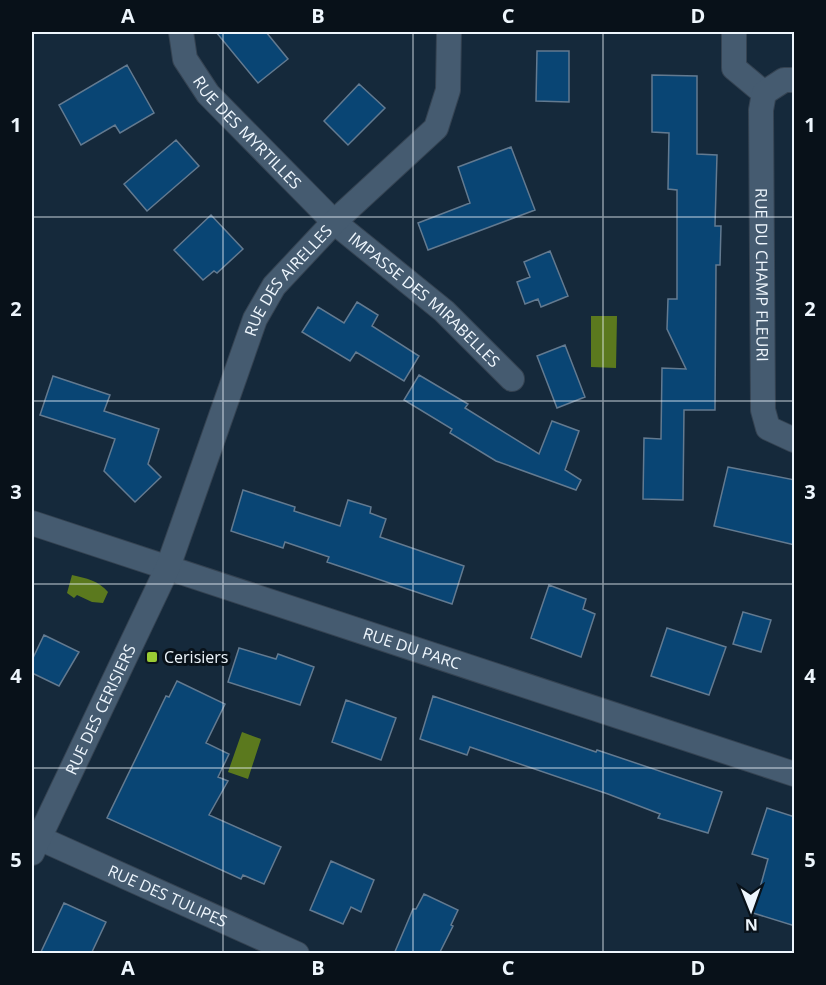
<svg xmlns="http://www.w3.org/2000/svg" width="826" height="985" font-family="'Open Sans',sans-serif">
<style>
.water{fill:#5b791e}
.building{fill:#094574;stroke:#637a90;stroke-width:1.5}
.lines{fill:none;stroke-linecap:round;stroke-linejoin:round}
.minor-casing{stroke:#354352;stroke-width:26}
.minor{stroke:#455b70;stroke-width:24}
.grid{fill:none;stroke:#eef6fd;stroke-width:1.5;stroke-opacity:0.55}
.poi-dot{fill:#9acb34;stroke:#081119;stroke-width:2}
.labels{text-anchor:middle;stroke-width:6;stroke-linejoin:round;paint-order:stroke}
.street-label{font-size:16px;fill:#eef6fd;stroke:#081119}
.poi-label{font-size:16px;fill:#eef6fd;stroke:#081119;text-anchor:start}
.neatline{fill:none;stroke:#eef6fd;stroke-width:2}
.grid-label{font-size:20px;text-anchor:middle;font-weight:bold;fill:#eef6fd}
</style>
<rect width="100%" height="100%" fill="#15293b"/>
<path class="water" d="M591,316H617L616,368L591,367Z
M72,575C86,578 99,581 108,592L103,603L92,602L77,595L74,598L67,593Z
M242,732L261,739L248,779L228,772Z"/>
<path class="building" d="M216,32H266L288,59L258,83Z
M537,51H569V102L536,101Z
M127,65L154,113L120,133L115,125L81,145L59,105Z
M652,75L697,76V154L717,155L715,226H721L720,265H716L715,410H684L683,500L643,499L644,438L661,439L662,368L686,369L667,329L668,299H677V190L668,189L669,133L652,132Z
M359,84L385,108L348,145L324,121Z
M176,140L199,166L147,211L124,184Z
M511,147L535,210L428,250L418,223L470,203L458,167Z
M211,215L243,249L217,273L214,271L203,280L174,250Z
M550,251L568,296L541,307L538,299L525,304L517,282L530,277L524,262Z
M357,302L378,315L372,326L419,356L404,381L356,352L350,361L302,332L318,307L344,323Z
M565,345L585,397L557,408L537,356Z
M419,375L468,404L465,408L539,454L552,421L579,431L565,470L581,480L576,490L496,461L450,433L452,429L404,400Z
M53,376L110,395L104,411L159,429L148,464L161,477L135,502L104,471L115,439L40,415Z
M728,467L795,480V545L714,526Z
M243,490L295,507L294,511L340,526L348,500L371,507L370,513L386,519L380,537L464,566L452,604L327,562L329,557L285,542L283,548L231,531Z
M549,585L586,599L583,609L595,614L581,657L531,638Z
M743,612L771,620L761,652L733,644Z
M667,628L726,647L709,695L651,676Z
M44,635L79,652L59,686L32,673V660Z
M239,648L276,659L278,654L314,667L300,705L228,682Z
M177,681L225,704L206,743L229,754L218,777L228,781L209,815L281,847L264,884L243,875L241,879L107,818L166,696L169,697Z
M433,696L596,752L597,750L722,792L708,833L658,818L660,814L608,794L470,747L467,755L420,739Z
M346,700L396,718L381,760L332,742Z
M767,808L795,817V926L753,913L768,859L752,854Z
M331,861L374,880L361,912L351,907L343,924L310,910Z
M424,894L458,910L451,925L453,926L439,954H394L413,909H416Z
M64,903L106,922L91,954H40Z"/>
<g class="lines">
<g class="minor-casing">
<g id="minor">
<path id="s1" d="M181,32L185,59L208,94L334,222L444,311L512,379"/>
<path d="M734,32V68L764,93"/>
<path id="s2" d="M794,80H784L764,93L761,110L763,410L768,428L794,440"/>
<path id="s3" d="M32,523L794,774"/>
<path id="s4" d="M39,838L297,954"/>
<path id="s5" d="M32,853L168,567L255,319L274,286L334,222L436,128L448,90L449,32"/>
</g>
</g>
<use href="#minor" class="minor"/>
</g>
<path class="grid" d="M223,32V954M413,32V954M603,32V954M32,217H794M32,401H794M32,584H794M32,768H794"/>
<rect class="poi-dot" x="146" y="651" width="12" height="12" rx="3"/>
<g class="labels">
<g class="street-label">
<text dy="6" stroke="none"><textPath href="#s1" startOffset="124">RUE DES MYRTILLES</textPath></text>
<text dy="6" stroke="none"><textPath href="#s2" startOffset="216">RUE DU CHAMP FLEURI</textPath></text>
<text dy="6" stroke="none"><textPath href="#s5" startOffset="630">RUE DES AIRELLES</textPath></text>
<text dy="6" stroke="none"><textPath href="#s1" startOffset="368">IMPASSE DES MIRABELLES</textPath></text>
<text dy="6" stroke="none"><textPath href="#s3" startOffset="400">RUE DU PARC</textPath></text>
<text dy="6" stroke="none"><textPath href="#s5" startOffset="159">RUE DES CERISIERS</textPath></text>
<text dy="6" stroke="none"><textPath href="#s4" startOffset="141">RUE DES TULIPES</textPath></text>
</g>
<g class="poi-label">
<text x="164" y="663">Cerisiers</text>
</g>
</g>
<rect width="826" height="985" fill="none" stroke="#081119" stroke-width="66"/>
<g transform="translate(751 910) rotate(179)" stroke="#081119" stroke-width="4.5" paint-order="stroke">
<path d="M0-4.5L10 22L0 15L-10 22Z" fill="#eef6fd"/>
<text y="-9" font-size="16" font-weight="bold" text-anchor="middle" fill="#eef6fd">N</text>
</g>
<rect x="33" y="33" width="760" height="919" class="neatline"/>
<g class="grid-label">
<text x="128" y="23">A</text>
<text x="318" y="23">B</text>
<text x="508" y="23">C</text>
<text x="698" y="23">D</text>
<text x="16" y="132">1</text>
<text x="810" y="132">1</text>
<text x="16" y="316">2</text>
<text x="810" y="316">2</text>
<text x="16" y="499">3</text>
<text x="810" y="499">3</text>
<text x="16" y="683">4</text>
<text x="810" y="683">4</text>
<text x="16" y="867">5</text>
<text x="810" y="867">5</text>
<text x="128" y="975">A</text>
<text x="318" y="975">B</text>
<text x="508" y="975">C</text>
<text x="698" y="975">D</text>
</g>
</svg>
